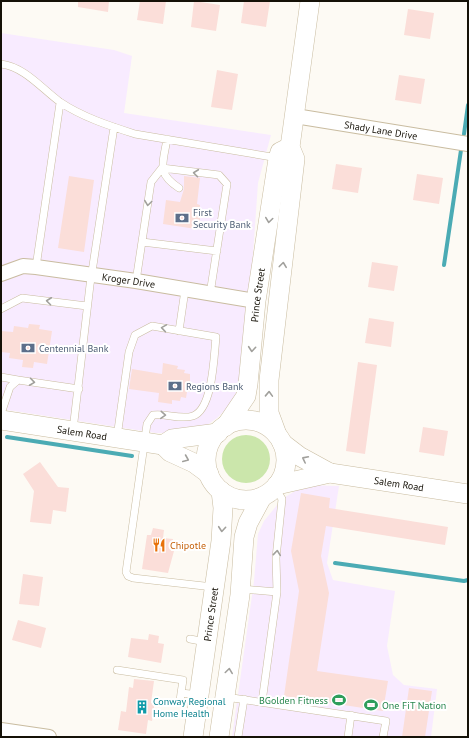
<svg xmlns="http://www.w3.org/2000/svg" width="469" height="738" font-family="'PT Sans',sans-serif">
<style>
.commercial{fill:#f8ebff}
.green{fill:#cbe6ab}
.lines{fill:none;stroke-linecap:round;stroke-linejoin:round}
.stream{stroke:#4babb4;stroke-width:4}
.building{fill:#fbded9}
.service-casing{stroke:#c9bca0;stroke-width:8}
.minor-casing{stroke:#c9bca0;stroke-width:16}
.secondary-casing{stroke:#c9bca0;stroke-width:20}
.service{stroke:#fff;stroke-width:7}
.minor{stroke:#fff;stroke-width:14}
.secondary{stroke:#fff;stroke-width:19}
.oneway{stroke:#a1a09c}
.labels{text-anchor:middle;stroke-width:4;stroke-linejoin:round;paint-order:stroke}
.street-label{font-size:10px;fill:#151107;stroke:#fff}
.service-label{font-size:10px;fill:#4e5e75;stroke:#fff;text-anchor:start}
.food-label{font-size:10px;fill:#c56008;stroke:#fff;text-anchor:start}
.leisure-label{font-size:10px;fill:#27864d;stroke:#fff;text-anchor:end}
.culture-label{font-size:10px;fill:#0d838f;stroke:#fff;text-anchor:start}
</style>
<rect width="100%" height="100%" fill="#fdfaf4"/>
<path class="commercial" d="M1,33L114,50L132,56L124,113L271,135L258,183L251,283L238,389L230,405L217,418L203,428L175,433H156L1,409Z
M305,485L339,486L327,563L333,580L395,591L387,646L393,675L404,685L437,689L431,737H232L254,581L258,534L264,521L282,499Z"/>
<path class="green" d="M222 459a24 24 0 1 1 48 0a24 24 0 1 1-48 0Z"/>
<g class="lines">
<path class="stream" d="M464,134L468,105
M444,265L461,150
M7,437L132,456
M335,563L464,581L468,580"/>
</g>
<path class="building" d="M78,1H109L108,12L78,7Z
M140,1H166L163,24L137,20Z
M194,1L220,5L216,31L191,27Z
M244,1H270L266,27L241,23Z
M408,9L434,13L430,39L404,35Z
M217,70L238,74L232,110L211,107Z
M399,75L425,79L421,104L395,100Z
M336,164L362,168L358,193L332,189Z
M417,174L443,178L439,204L413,200Z
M69,176L94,180L84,252L58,248Z
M184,176L200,178L197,204L200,205L199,213H201L199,224H197L196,229L163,224L166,200L180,202L184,189Z
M372,262L398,266L394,291L368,287Z
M369,318L394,322L391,347L365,343Z
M29,324L40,325L39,329L52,331L47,364L34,362L33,368L22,367L23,360L9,358L10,353L1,352V331L13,332L14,326L28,328Z
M358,362L377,365L365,454L346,451Z
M163,363L178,366L177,369L185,370L184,373L190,374V392H187L186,398L181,397L180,401L172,400V404L158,402L159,393L129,389L132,369L162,374Z
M423,427L448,431L444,456L419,452Z
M40,462L58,487L69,488L66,512L53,510L51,524L30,522L34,491L23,474Z
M301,493L330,498L329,508L448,527L445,545L326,526L321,556L329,593L317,671L388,681L383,711L284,696L299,591L291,551Z
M153,528L164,530L163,538L173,539L171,551H174L168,573L142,569L147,535H151Z
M23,574L43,577L39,606L19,604Z
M18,620L46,628L41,648L12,640Z
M149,634L159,636L158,643L164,644L161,663L128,657L131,638L148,640Z
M134,679L154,681L151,703L154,704V710L152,721L148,720L146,734L118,730L121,711L126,712L129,687L133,688Z
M409,688L432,691L425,737H402Z"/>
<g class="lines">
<g class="service-casing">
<path id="service" d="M1,64C25,67 42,89 60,102C82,117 110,126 135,134L278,158
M167,139C163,164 156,173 179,188
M162,168L219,175L227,184L210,294
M142,242L217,251
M36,267L60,103
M136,281L151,182L162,168
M1,309L22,298L87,306
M179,331L185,290
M1,377L18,380
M1,414L10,387L18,380L79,389
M73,430L90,285L114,127
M117,437L129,352L135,335L152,326L216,337C214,355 213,409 193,416C180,420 166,413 153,415L147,424L126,572L128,576L133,578L213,587
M275,488L282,499L276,558L277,592
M242,589L277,592L262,702
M190,639L206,642
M117,670L183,680L181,693L199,695
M226,697L386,721L383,737
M180,701L181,693
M238,737L244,699
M348,737L351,715"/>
</g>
<g class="minor-casing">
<g id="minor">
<path id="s1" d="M295,116L468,144"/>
<path id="s2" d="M1,274L23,266L36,267L136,281L256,301"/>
<path d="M1,730L49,737"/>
</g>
</g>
<g class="secondary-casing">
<g id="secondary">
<path id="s3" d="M1,420L163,445L172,439L218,433"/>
<circle cx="246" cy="460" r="40"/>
<path id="s4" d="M225,427L246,396L248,384L256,301L278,159L280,152L290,147"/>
<path d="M276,432L269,413V380L295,159L290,147L310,1"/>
<path d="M282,443L299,456L330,473"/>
<path d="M163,445L170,452L194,463L209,474"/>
<path id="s5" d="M277,485L330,473L468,494"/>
<path id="s6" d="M193,737L221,541L223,508L221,491"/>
<path d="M219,737L240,595L244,537L248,523L262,497"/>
</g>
</g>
<use href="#service" class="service"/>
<use href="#minor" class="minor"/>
<use href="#secondary" class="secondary"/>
</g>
<defs><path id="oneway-chevron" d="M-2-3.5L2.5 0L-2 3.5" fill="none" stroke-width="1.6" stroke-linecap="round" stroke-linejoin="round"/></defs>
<g class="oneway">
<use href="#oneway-chevron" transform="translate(196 173) rotate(-173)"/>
<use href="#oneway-chevron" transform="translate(148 203) rotate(98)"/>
<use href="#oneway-chevron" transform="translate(269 220) rotate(98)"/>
<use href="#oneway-chevron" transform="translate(283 265) rotate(-83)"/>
<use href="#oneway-chevron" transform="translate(49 301) rotate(-173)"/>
<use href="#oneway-chevron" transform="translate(164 328) rotate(-171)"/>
<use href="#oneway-chevron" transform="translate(252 349) rotate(95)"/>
<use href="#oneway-chevron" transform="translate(32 382) rotate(8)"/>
<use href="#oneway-chevron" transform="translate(269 394) rotate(-88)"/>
<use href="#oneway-chevron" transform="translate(163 415) rotate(4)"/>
<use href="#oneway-chevron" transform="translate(186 459) rotate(23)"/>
<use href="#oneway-chevron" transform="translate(305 459) rotate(-153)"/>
<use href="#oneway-chevron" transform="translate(222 529) rotate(95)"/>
<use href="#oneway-chevron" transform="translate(277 553) rotate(-84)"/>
<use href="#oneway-chevron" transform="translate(229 671) rotate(-82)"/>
</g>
<defs>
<g id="bank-bare" transform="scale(1.08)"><path d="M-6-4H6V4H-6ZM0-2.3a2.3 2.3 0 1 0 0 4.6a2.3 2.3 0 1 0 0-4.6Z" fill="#5c6f8a" stroke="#fff" stroke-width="2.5" paint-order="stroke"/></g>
<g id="restaurant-bare" transform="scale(1.08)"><path d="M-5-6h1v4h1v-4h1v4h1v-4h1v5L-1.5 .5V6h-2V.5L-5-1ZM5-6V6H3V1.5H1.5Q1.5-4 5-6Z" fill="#e8710a" stroke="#fff" stroke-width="2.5" paint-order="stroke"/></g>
<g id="stadium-bare" transform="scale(1.08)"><path d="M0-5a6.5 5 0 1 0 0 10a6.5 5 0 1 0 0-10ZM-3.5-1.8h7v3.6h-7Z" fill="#2e9e5b" stroke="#fff" stroke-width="2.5" paint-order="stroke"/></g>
<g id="building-bare" transform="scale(1.08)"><path d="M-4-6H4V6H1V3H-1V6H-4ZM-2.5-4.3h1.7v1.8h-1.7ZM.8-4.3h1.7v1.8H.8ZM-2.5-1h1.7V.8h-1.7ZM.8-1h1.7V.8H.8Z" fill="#0f9aa8" stroke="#fff" stroke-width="2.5" paint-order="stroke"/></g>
</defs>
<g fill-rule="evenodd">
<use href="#bank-bare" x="182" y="218"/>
<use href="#bank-bare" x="28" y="348"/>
<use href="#bank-bare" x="175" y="386"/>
<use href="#restaurant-bare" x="159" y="545"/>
<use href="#stadium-bare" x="339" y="700"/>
<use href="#stadium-bare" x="371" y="705"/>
<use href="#building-bare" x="142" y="707"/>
</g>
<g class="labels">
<g class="street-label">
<text dy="4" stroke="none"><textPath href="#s1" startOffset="87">Shady Lane Drive</textPath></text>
<text dy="4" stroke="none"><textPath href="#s2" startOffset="130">Kroger Drive</textPath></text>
<text dy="4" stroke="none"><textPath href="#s4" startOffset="139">Prince Street</textPath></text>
<text dy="4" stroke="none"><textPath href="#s3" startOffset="82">Salem Road</textPath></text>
<text dy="4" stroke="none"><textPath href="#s5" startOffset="124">Salem Road</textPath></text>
<text dy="4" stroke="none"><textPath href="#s6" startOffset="124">Prince Street</textPath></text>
</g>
<g class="service-label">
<text x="193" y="216">First<tspan x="193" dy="12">Security Bank</tspan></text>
<text x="39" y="352">Centennial Bank</text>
<text x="186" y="390">Regions Bank</text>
</g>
<g class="food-label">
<text x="170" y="549">Chipotle</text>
</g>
<g class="leisure-label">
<text x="328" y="704">BGolden Fitness</text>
<text x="382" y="709" text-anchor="start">One FiT Nation</text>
</g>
<g class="culture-label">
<text x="153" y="705">Conway Regional<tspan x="153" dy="12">Home Health</tspan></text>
</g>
</g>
<rect width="469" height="738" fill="none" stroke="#151107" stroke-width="4"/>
</svg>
